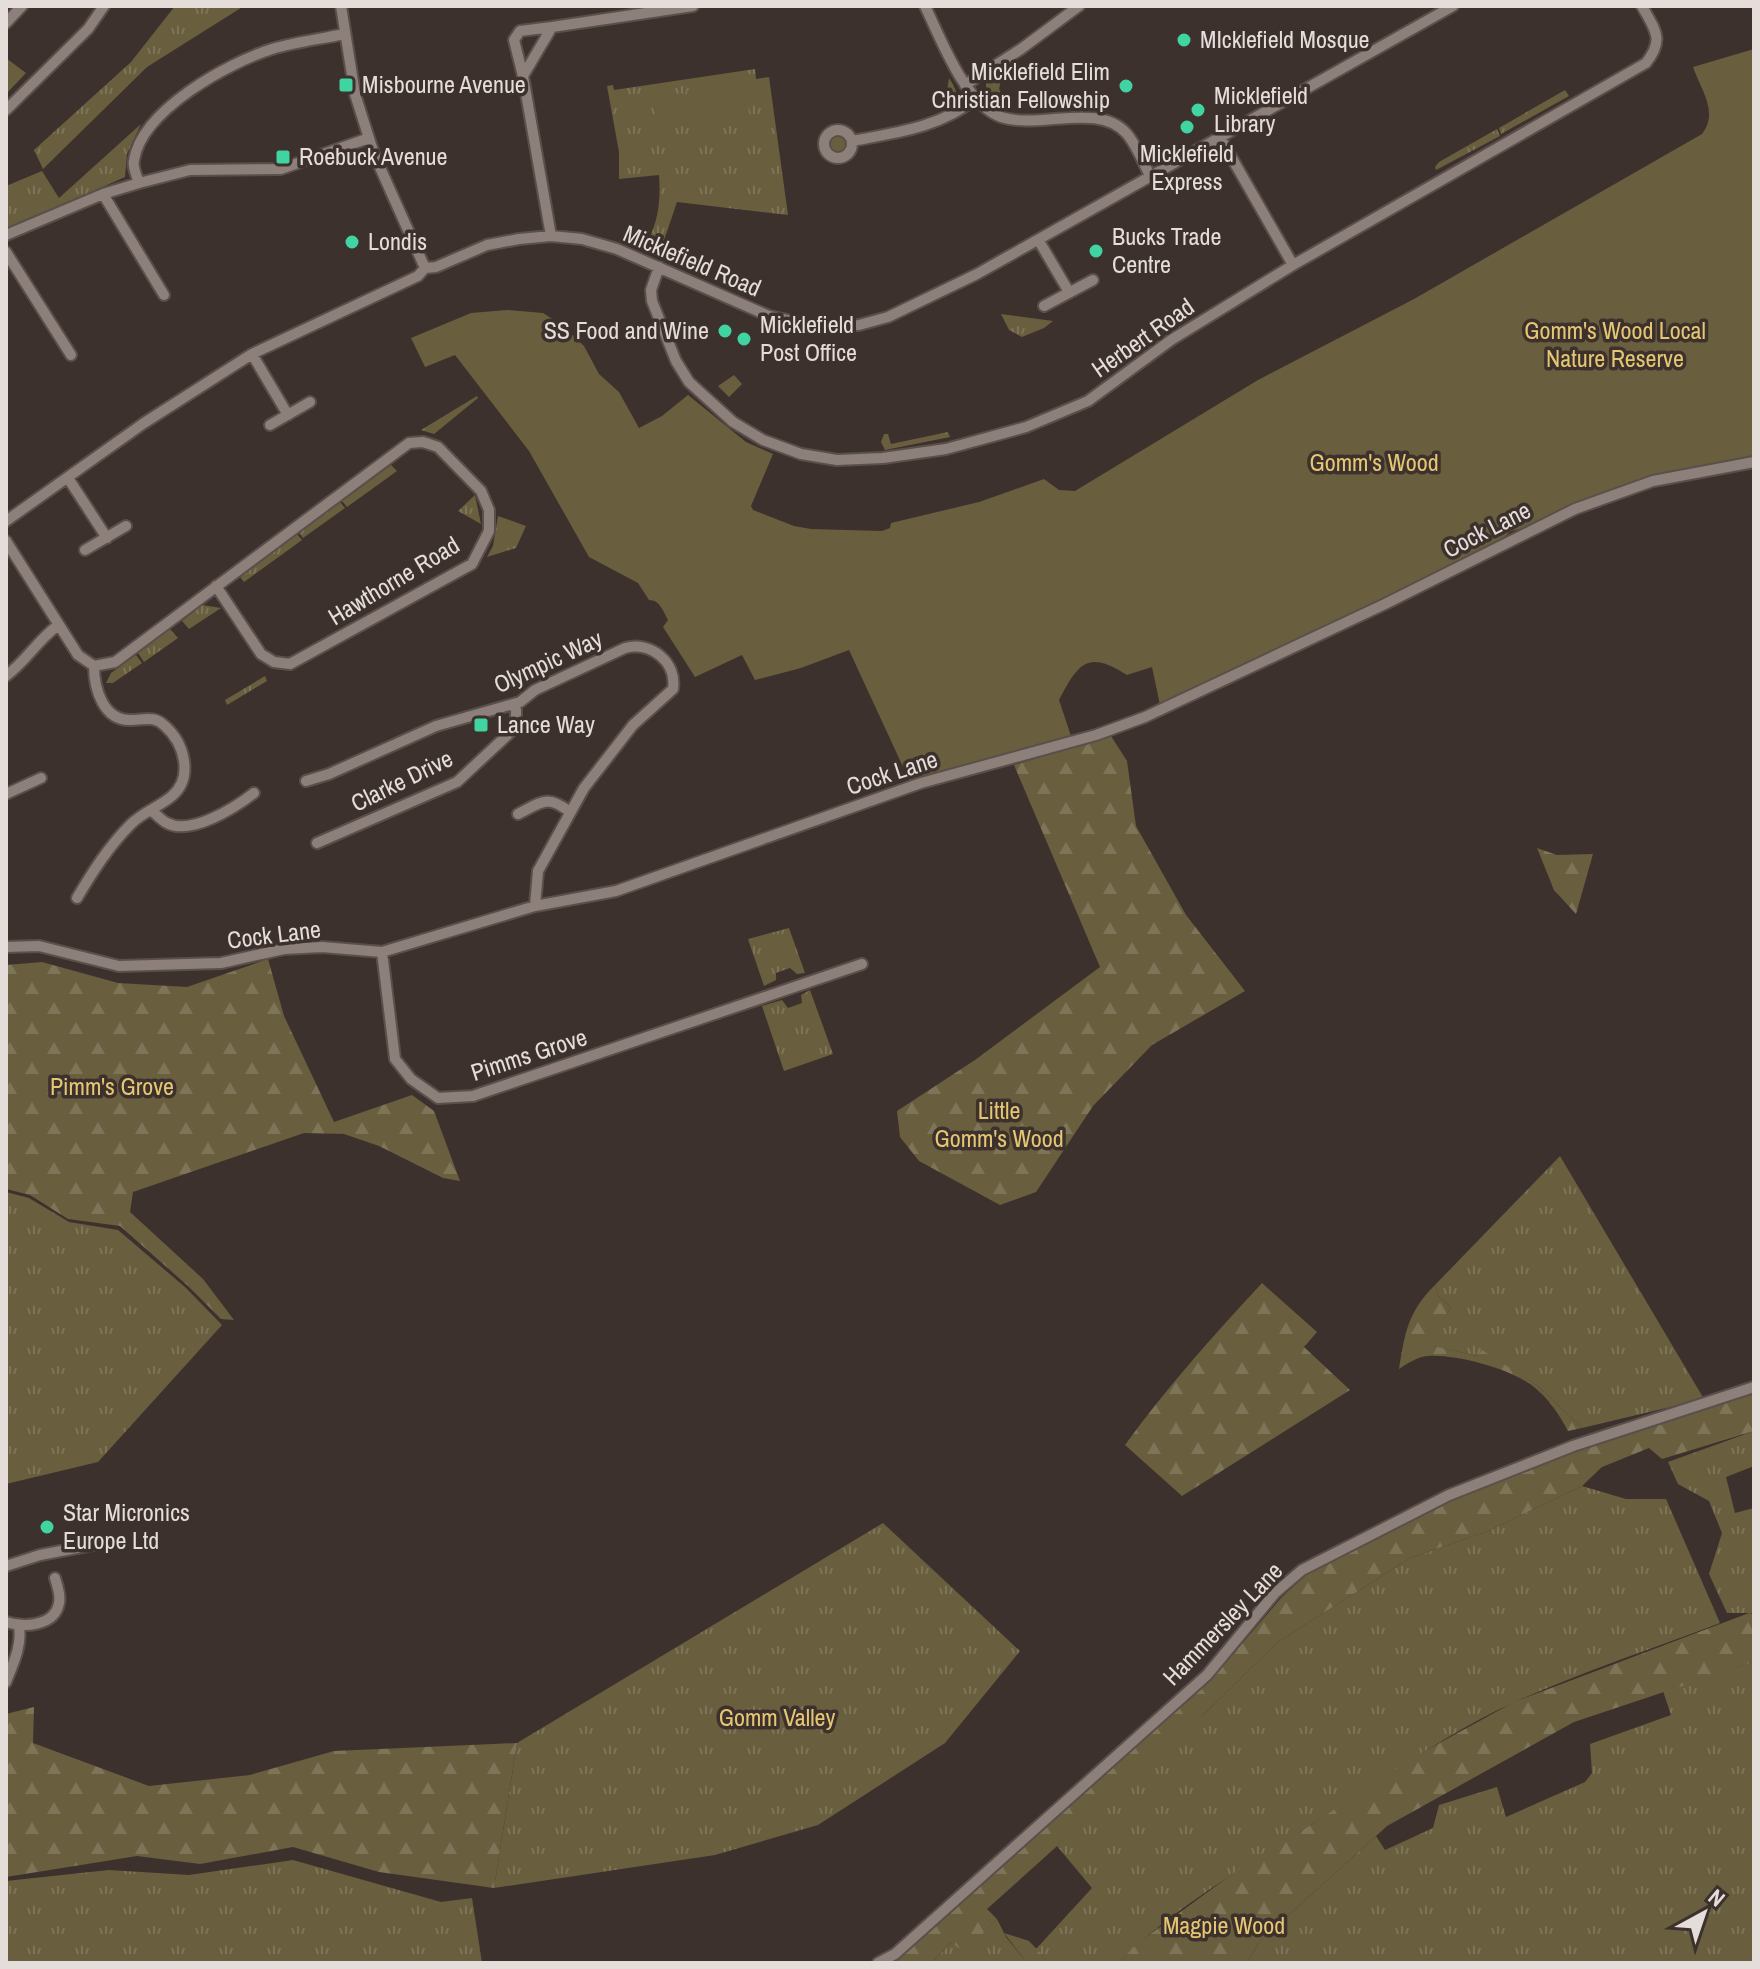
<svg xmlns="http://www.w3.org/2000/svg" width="1760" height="1969" font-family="'Archivo Narrow',sans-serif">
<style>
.grass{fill:url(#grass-tufts)}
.forest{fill:url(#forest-firs)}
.green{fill:#695e3e}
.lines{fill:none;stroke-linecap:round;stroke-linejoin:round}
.street-casing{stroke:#59504c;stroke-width:14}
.street{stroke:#8d7f7a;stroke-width:10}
.poi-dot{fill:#40d4a2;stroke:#3d312d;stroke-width:3}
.labels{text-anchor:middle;stroke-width:7;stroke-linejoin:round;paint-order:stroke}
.poi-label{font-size:24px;fill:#e5ddda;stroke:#3d312d;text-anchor:start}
.street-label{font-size:24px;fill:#e5ddda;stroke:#3d312d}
.park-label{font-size:24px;fill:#e5c773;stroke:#3d312d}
</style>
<defs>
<pattern id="grass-tufts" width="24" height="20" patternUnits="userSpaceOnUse" patternTransform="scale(2)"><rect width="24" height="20" fill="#695e3e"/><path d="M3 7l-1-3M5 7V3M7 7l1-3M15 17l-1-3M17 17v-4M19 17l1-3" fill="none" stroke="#7e7559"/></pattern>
<pattern id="forest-firs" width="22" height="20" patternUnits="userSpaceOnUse" patternTransform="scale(2)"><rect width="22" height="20" fill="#695e3e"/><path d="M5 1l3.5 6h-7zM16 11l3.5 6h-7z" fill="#7e7559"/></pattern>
</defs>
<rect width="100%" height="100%" fill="#3d312d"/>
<path class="grass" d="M175,6H244L147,67L43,169L34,150L131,62Z
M755,69L756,79L769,77L788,215L677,202L659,255L643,250C658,225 661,203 659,175L619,179V152L607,86L613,85L614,90Z
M1000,71L1003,72L999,89L1010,108L986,94V81Z
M949,78C962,98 960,106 936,111L947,91Z
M1565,90L1569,96L1501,134L1499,128Z
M141,124L127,154L125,177L6,230V186L42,171L59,198Z
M1497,129L1500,136L1436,170L1435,167L1439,162Z
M826 141a11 11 0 1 1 22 0a11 11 0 1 1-22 0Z
M1001,314L1053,321L1044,328L1022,337L1009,330Z
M477,396L478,398L434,434L421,430Z
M948,432L950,437L885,450L881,442L884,434H888L891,444Z
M391,465L397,471L347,507L342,501Z
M475,495L481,524L458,511Z
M340,502L345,508L303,538L299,533Z
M498,516L526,526L516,548L487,557L493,546Z
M297,534L302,540L244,582L240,577Z
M202,605L221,608L189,629L182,621Z
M170,629L178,638L144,662L138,653Z
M136,655L142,663L113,683H106L111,673Z
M265,676L267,681L227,705L225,700Z
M789,928L805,973L797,974L790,968L776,973V980L764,986L748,939Z
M810,990L833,1054L784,1071L762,1006L782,1000L788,1008L802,1003L801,995Z
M1560,1156L1704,1399L1582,1428L1538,1386L1482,1351L1477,1356L1428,1345L1451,1307L1438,1296L1435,1285Z
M6,1192L29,1198L69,1222L118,1230L186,1288L222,1325L98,1462L6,1484Z
M1754,1431V1466L1726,1477L1735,1513L1754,1508V1613H1727L1709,1574L1722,1533L1709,1501L1678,1484L1668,1462Z
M1582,1486L1626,1499H1666L1720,1623C1652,1649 1581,1672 1515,1702C1442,1735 1378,1783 1311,1825C1245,1867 1174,1907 1118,1963H1050L1036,1949L1092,1888L1057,1846L1146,1763L1204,1714L1278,1642L1410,1558L1488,1531Z
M883,1523L1020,1651L945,1743L818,1825L715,1855L494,1888L517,1743Z
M1754,1662V1963H1247L1259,1942L1376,1836L1385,1850L1433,1828L1439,1805L1497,1787L1506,1817L1585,1782L1592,1773L1590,1744L1671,1715L1663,1691Z
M293,1860L441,1902L472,1898L482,1963H6V1881L109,1870L189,1875Z
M997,1919L1006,1937L1027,1963H931L951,1943L965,1951Z"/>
<path class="forest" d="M1111,736L1127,761L1136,826L1186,915L1245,991L1152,1045L1093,1106L1036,1192L1000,1205L919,1161L900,1137L897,1111L975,1060L1100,967L1014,765Z
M1537,848L1557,855L1593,854L1576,914L1554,890Z
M268,959L284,1016L334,1122L412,1095L434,1111L460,1181L443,1178L379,1146L344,1134L304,1133L133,1192L130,1212L203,1279L234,1320L221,1319L188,1286L120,1226L68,1219L30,1195L6,1189V965L42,962L118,983L187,987Z
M1262,1283L1317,1332L1304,1347L1350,1390L1182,1496L1125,1445C1167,1387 1214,1335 1262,1283Z
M1435,1285L1438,1296L1451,1307L1429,1345L1477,1356L1482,1350L1538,1386L1582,1428L1568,1431C1559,1414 1549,1399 1534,1387C1512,1369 1456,1354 1428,1356C1417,1357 1408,1363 1399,1369C1405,1332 1408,1312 1435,1285Z
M1754,1391V1431L1662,1459L1649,1448L1602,1467L1582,1486L1488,1531L1410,1558L1278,1642L1204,1714L987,1909L997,1919L965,1952L951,1943L931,1963H892L1210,1681L1282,1597L1307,1574L1455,1499L1592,1444Z
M1749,1613L1754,1614V1662L1574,1722L1387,1826L1259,1942L1247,1963H1118L1138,1943L1250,1861L1311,1825L1412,1758L1514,1702Z
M34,1707L33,1743L149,1786L250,1775L334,1751L517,1743L494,1888L379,1872L293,1847L200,1864L137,1856L6,1877V1714Z
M1004,1933L1029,1941L1050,1963H1027Z"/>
<path class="green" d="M1754,49V460L1617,487L1559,511L1525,528L1511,531L1500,541L1328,627L1311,632L1299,641L1265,658L1246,662L1234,672L1160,705L1152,667L1127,675C1087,649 1078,664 1059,700L1072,739L910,782L849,650L801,668L755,680L742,655L695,677L663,627L668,620C663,611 660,600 649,600L638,583L589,557L529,451L455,355L425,367L411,338L471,313L507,310L543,313L562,325L584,346L599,374L619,392L639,428L662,416L688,395L746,442L773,454L751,506L753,510L794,526L811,529L882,531L890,528L891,523L979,502L1044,479L1059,490L1075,491L1258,380L1414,299L1702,134C1719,112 1701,90 1693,67Z
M6,58L26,73L6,94Z
M745,83L749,113L692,121L687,91Z
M682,93L687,123L684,126L659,131L653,98Z
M734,375L742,384L729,397L718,386Z"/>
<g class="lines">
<g class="street-casing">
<path id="street" d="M341,6L355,94L374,154L425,268
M925,6C941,39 965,104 1001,117C1039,130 1099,101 1127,134C1137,146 1144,164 1151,178
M6,23L22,6
M523,76L514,40L520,31L552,27
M965,85L1021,49L1079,6
M6,110L88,29L104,6
M824 144a14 14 0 1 1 28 0a14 14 0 1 1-28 0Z
M1221,139L1293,265
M852,141C895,133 942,127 976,98
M139,183C137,176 132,167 134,160C142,110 228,63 272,49C295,42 321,39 344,34
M103,194L164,295
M6,235L103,194L139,183L190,170L281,169L369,138
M551,236L523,76L552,27L693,6
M1039,241L1069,292
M6,252L71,355
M659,267L651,290L652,301L676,361L689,382L733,422L763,440L801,454L837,460L883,458L946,449L1026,427L1088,401L1171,340L1293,265L1646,63C1665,39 1655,30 1642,6
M1044,306L1093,280
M252,354L288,415
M270,425L310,402
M68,478L107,538
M6,521L144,423L252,354L418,276L425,268L436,267L487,245L519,239L551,236L582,239L617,249L769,316L818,327L859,325L888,317L977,274L1453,6
M6,541L78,655L94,666L115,662L409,443L423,442L438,447L481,491L489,510V531L472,564L290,664L274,662L261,654L216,586
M85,550L126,526
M6,676C26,661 37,641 57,626
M306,781L329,774L436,726L520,702L535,690L625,648C651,641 677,662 673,689L633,725L584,788L538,871L535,906
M6,794L41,778
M152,811C157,815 161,820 167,823C191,836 236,807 254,793
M518,814C542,802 547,794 570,812
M317,843L457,782L516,727V710L513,704
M77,898C93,871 109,846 131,824C143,812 159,807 172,796C194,777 184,743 165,726C154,715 145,720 131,720C103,721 94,688 94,666
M6,947L39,946L119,966L221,963L284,949L322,947L382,952L535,906L616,891L921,783L1096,735L1145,717L1385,604L1575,509L1653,481L1754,462
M382,952L395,1059L411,1079L438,1098L473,1096L862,964
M6,1566L40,1555L108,1542
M6,1622C24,1628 55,1626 59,1603C61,1595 57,1585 55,1578
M6,1682C13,1664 22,1646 19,1627
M878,1963L895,1954L1207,1675L1275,1593L1302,1570L1449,1495L1573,1446L1754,1387"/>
</g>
<use href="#street" class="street"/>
</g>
<g class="poi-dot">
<circle cx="1184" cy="40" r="8"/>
<rect x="338" y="77" width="16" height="16" rx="4"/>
<circle cx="1126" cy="86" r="8"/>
<circle cx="1198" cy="110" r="8"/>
<circle cx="1187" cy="127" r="8"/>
<rect x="275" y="149" width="16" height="16" rx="4"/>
<circle cx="352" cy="242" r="8"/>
<circle cx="1096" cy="251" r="8"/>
<circle cx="725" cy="331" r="8"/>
<circle cx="744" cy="339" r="8"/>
<rect x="473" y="717" width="16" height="16" rx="4"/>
<circle cx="47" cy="1527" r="8"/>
</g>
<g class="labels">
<g class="poi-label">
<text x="1200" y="48">MIcklefield Mosque</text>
<text x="1110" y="80" text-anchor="end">Micklefield Elim<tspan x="1110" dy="28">Christian Fellowship</tspan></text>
<text x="362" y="93">Misbourne Avenue</text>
<text x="1214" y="104">Micklefield<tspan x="1214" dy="28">Library</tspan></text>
<text x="1187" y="162" text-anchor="middle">Micklefield<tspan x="1187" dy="28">Express</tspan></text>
<text x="299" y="165">Roebuck Avenue</text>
<text x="1112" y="245">Bucks Trade<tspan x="1112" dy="28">Centre</tspan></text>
<text x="368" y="250">Londis</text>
<text x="760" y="333">Micklefield<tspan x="760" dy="28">Post Office</tspan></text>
<text x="709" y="339" text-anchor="end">SS Food and Wine</text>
<text x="497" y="733">Lance Way</text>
<text x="63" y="1521">Star Micronics<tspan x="63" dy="28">Europe Ltd</tspan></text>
</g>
<g class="street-label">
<text transform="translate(692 261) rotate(23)" y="8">Micklefield Road</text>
<text transform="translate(1143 338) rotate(-35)" y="8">Herbert Road</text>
<text transform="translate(1487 530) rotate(-27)" y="8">Cock Lane</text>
<text transform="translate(394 581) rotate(-31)" y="8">Hawthorne Road</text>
<text transform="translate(548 662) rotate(-25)" y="8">Olympic Way</text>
<text transform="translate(892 773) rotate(-18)" y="8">Cock Lane</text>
<text transform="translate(402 781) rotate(-26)" y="8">Clarke Drive</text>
<text transform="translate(274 935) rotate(-7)" y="8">Cock Lane</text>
<text transform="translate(529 1055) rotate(-18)" y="8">Pimms Grove</text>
<text transform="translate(1223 1624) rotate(-46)" y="8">Hammersley Lane</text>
</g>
<g class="park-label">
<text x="1615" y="339">Gomm's Wood Local<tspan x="1615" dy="28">Nature Reserve</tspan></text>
<text x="1374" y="471">Gomm's Wood</text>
<text x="112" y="1095">Pimm's Grove</text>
<text x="999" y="1119">Little<tspan x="999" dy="28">Gomm's Wood</tspan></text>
<text x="777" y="1726">Gomm Valley</text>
<text x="1224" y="1934">Magpie Wood</text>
</g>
</g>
<rect width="1760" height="1969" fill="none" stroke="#e5ddda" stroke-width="16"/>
<g transform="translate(1704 1913) rotate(40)" stroke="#3d312d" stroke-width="6" paint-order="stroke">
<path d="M0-6L14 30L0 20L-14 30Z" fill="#e5ddda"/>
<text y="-12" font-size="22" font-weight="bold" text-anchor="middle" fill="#e5ddda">N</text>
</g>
</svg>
